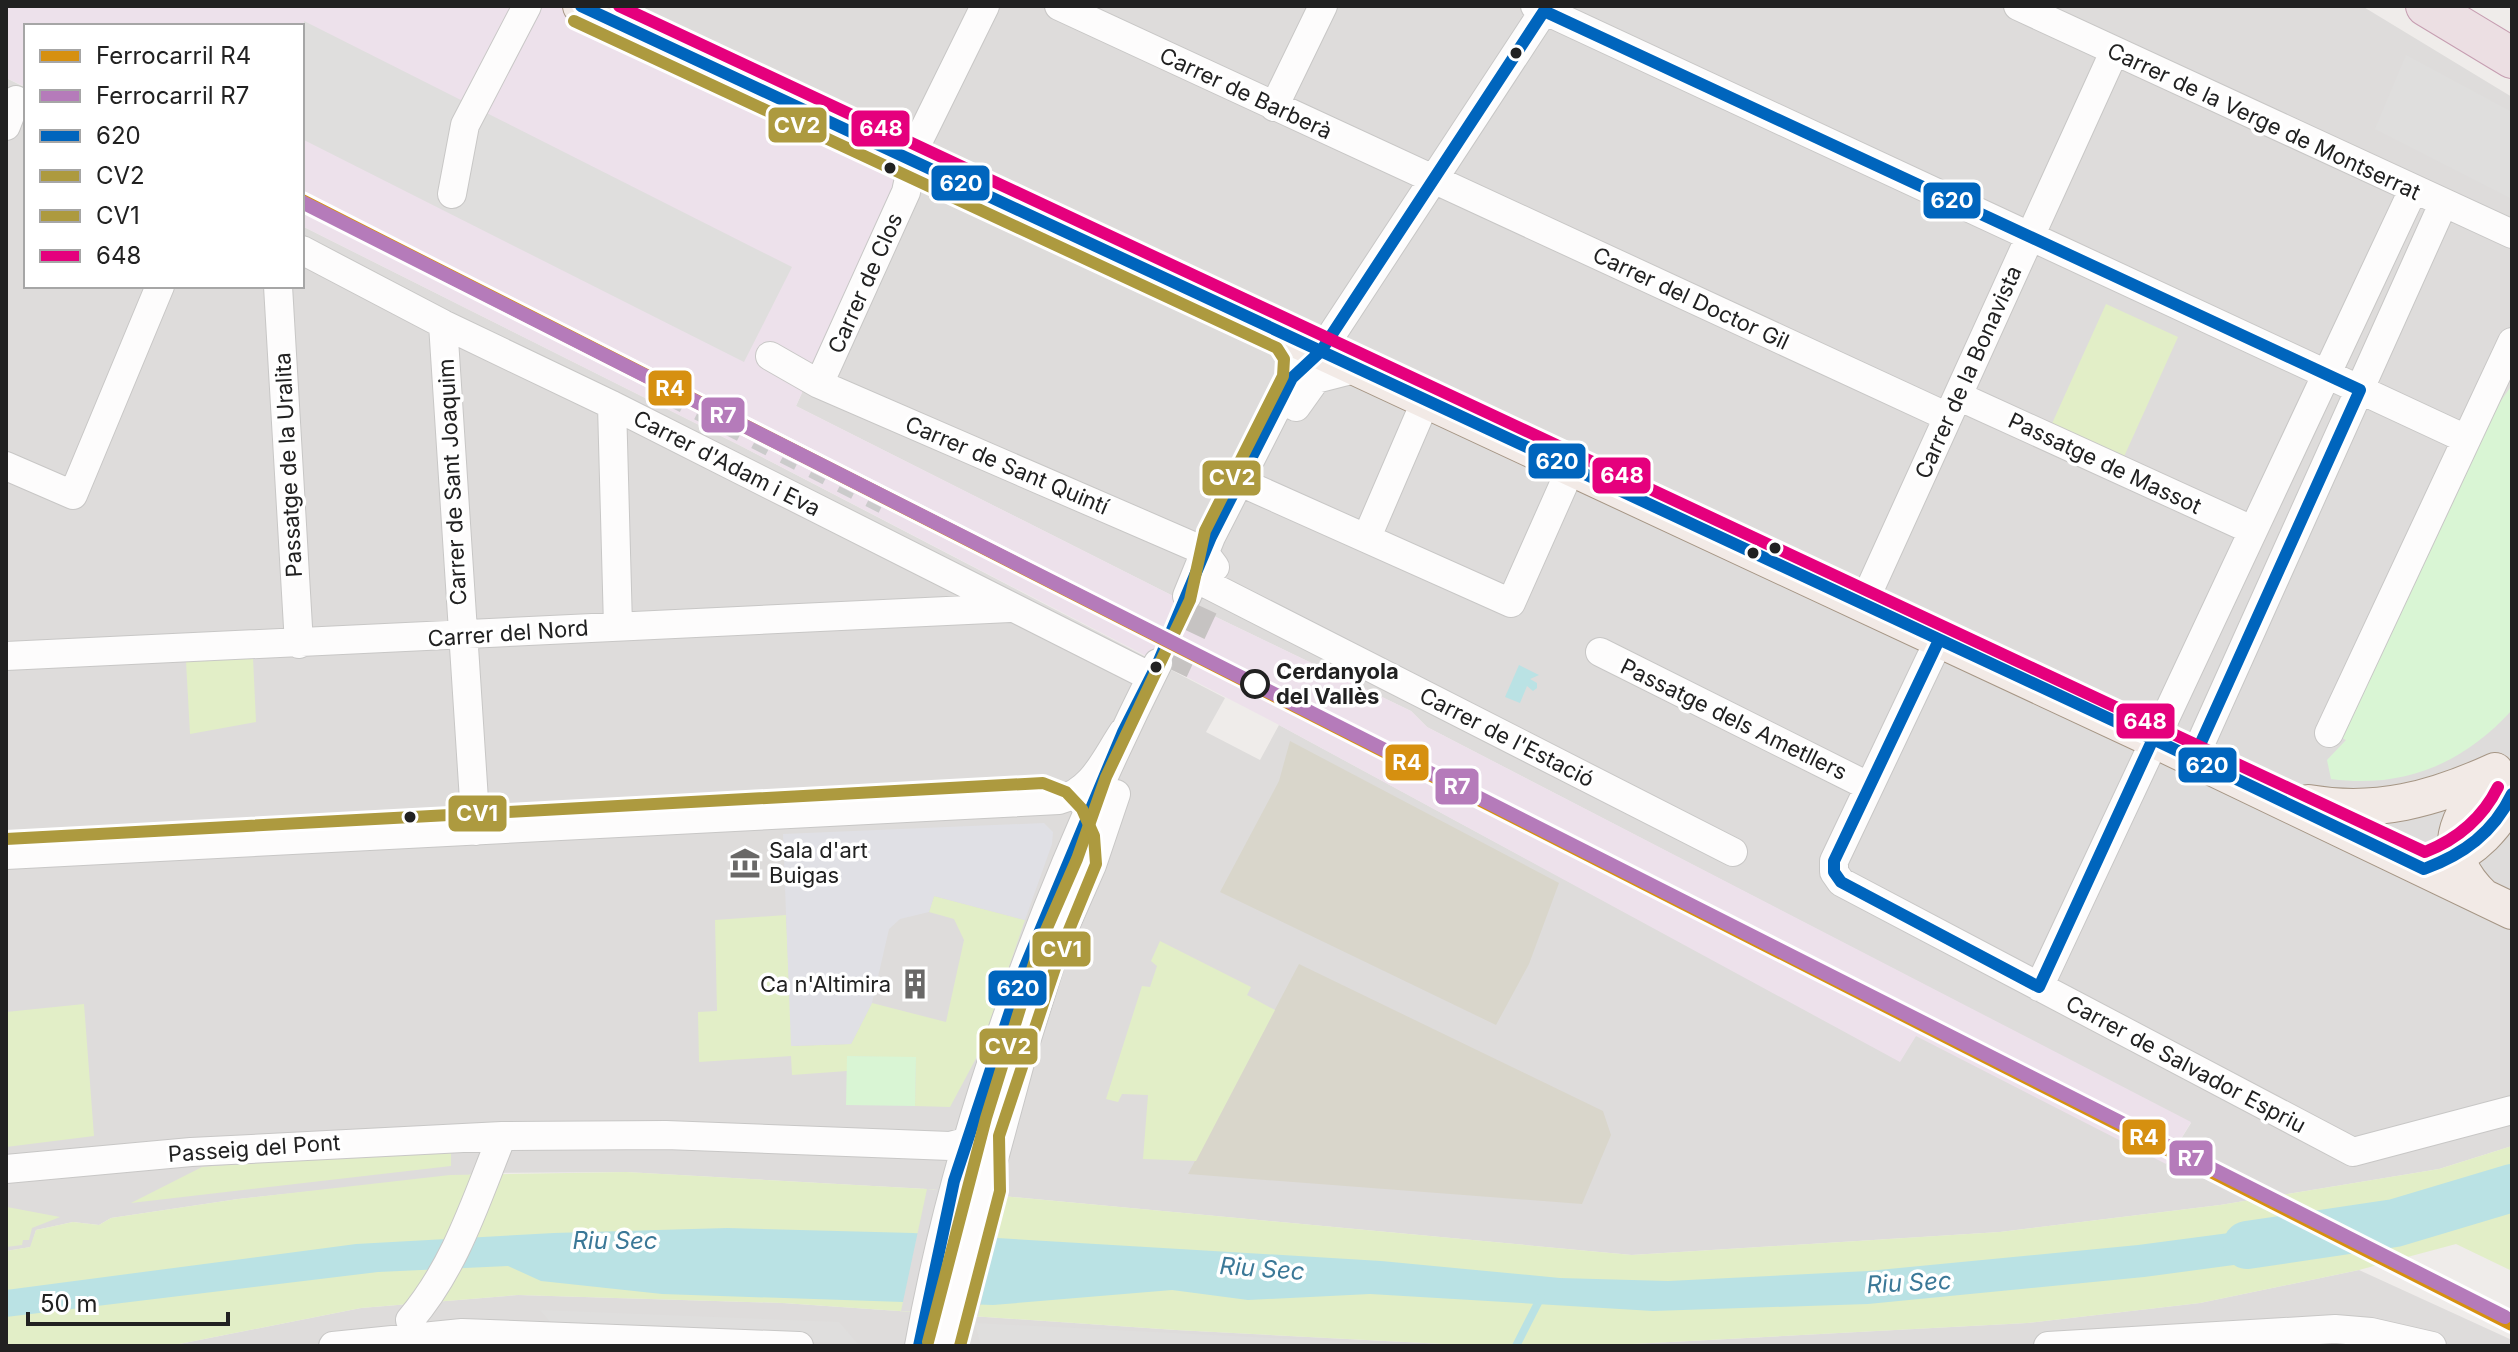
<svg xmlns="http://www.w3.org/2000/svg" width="2518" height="1352" font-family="Inter,sans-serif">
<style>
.residential{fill:#dedcdb}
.industrial{fill:#ede1eb}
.construction{fill:#d9d6cb}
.grass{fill:#e2eec7}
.park{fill:#d9f5d4}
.parking{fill:#dfdedd}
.plaza{fill:#e0e0e5}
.water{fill:#bae2e4}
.pier{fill:#dedcdc}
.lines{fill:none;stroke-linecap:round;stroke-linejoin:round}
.stream{stroke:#bae2e4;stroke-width:8}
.river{stroke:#bae2e4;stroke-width:48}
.minor-tunnel{stroke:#c6c3c2;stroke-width:28;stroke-dasharray:28 14;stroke-linecap:butt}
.minor-casing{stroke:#c8c7c6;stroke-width:30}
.major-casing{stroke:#a69685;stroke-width:38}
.highway-casing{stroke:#c69eb1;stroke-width:42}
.minor{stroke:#fdfcfc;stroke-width:28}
.major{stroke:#f2eae6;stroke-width:36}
.highway{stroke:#ecdfe3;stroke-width:40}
.rail{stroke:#cbcbcb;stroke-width:6;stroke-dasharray:16 16;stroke-linecap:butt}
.bus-1-casing{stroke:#fff;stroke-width:18}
.bus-2-casing{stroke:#fff;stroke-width:18}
.bus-3-casing{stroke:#fff;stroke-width:18}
.bus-4-casing{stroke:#fff;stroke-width:18}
.bus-1{stroke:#0065bd;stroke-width:12}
.bus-2{stroke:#ad9a3f;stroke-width:12}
.bus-3{stroke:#ad9a3f;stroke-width:12}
.bus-4{stroke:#e5007d;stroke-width:12}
.rail-1-casing{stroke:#fff;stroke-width:20}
.rail-2-casing{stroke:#fff;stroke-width:20}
.rail-1{stroke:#d69010;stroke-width:14}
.rail-2{stroke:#b57bba;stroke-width:14}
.bus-dot{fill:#212121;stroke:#fff;stroke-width:3}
.stop-dot{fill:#fff;stroke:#212121;stroke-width:4}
.labels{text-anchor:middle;stroke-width:7;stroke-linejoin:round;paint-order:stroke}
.street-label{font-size:22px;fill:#212121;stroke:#fff}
.stop-label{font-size:22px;font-weight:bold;fill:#212121;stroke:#fff;text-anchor:start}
.poi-label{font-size:22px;fill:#212121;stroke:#fff;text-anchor:start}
.water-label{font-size:24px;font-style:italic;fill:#3b7897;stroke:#fff}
.line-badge{stroke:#fff;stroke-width:3}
.badge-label{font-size:22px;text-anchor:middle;font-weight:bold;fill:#fff}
</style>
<rect width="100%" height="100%" fill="#efecea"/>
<path class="residential" d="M592,6H2362L2512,97V1146L2439,1169L2220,1205L2000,1232L1632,1255L927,1189L626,1172L487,1173L238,1199L111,1218L99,1225L73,1222L36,1230L31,1247L6,1251V78L26,88V286H302V226L741,446L1225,698L1206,732L1260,760L1279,725L1900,1061L1916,1035L2166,1163L2191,1123L1427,727L1411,711L1189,604L796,406L911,152Z
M2359,1270L2512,1340V1346H1595L2027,1323L2200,1303Z
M518,1295L783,1303L1176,1330L1482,1346H169L361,1308Z"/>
<path class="industrial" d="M6,6H592L911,152L796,406L1189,604L1411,711L1427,727L2191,1122L2166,1164L1916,1036L1900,1062L1279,725L741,446L302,226V26H26V87L6,78Z"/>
<path class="construction" d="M1290,741L1559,883L1529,964L1496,1025L1220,892L1279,781Z
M1299,964L1603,1111L1611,1135L1582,1204L1188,1174Z"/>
<path class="grass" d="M2106,304L2178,337L2122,461L2050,428Z
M253,658L256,722L190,734L186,661Z
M934,896L1025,920L980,1051L950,1107L915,1106L916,1058L848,1056L847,1071L792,1075L791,1056L699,1062L698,1012L717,1011L715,920L786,915L792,1046L851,1044L872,1003L946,1022L964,940L954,919L929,912Z
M1160,941L1251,987L1247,995L1275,1010L1196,1161L1143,1159L1148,1095L1122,1094L1118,1102L1106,1099L1142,986L1150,987L1157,966L1151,961Z
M84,1004L94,1136L6,1147V1012Z
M2512,1146V1271L2456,1244L2359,1270L2200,1303L2027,1323L1595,1346H1482L1176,1330L783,1303L518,1295L361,1308L169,1346H6V1251L30,1247L36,1230L73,1222L99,1225L111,1218L238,1199L450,1175L626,1172L927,1189L1632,1255L2000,1232L2220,1205L2439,1169Z
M451,1147V1166L131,1203L202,1167Z
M6,1207H7L60,1217L32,1228L29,1240H23L22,1245L6,1247Z"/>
<path class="park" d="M2512,385V710C2464,763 2404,789 2331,779L2327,760L2346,740L2340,737L2489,418Z
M847,1056L916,1057L915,1106L846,1105Z"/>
<path class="parking" d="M304,21L792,267L744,362L302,139Z
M2406,55L2512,112V199L2375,129Z
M540,1310L839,1322L858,1344L558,1331Z
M975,1323L1429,1346H981Z"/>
<path class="plaza" d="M1044,823L1053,832L1052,844L1025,920L934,896L929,912L900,919L889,929L872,1003L851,1044L791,1046L783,834Z"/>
<path class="water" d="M1519,665L1539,675L1530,679L1537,683V688L1533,691L1527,686L1520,703L1505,697Z
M2290,1225L2339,1251L2144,1277L1868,1304L1653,1311L1370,1294L1248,1300L1172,1290L993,1305L662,1294L541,1281L508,1266L378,1272L6,1317V1290L356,1244L554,1233L727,1228L913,1233L1381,1261L1560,1278L1668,1281L1868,1271L2138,1245Z"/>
<path class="pier" d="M927,1189L1004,1197L978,1316L901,1311Z"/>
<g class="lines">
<path class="stream" d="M1516,1346L1541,1297"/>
<path class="river" d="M2247,1245L2395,1223L2512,1188"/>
<path class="minor-tunnel" d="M1174,671L1205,605"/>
<g class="minor-casing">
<path id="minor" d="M1059,6L1948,417
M1535,6L2466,439
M2018,6L2512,234
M1274,107L1323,6
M6,126L16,100
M452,194L465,125L527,6
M302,250L443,324L612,405L1151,677
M278,286L299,644
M443,324L476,831
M770,356L819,384L1195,547L1204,552L1215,567
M819,384L906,192L916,146L985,6
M1958,396L2252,530
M612,405L618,626
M1296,407L1316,379L1359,368
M6,466L73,495L160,286
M1238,481L1511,603L1571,468
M1367,537L1426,400
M1195,578L1733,852
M1187,596L1211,537L1292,378L1321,351L1547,6
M1863,604L2114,52
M1939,640L1834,861V872L1841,882L2353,1152L2512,1110
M1600,652L1868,786
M6,656L1010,608
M2329,733L2512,342
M2194,758L2443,204
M6,855L1059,800C1093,791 1105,759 1123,732
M2039,987L2413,190
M6,1169L191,1152L502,1136L666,1135L950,1146L965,1142L1001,1122
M410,1320C456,1266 476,1200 502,1136
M333,1346L462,1333L799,1346
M919,1346C962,1108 1050,879 1158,663
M943,1346L1024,1048L1055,949L1092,865L1116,794
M2048,1346L2335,1329L2371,1332L2432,1346"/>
</g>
<g class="major-casing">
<path id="major" d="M581,6L2153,739L2512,911
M2308,803C2376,815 2434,799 2495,771
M2441,863C2473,851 2498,825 2512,794
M2483,897C2436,852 2457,817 2492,775"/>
</g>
<g class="highway-casing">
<path id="highway" d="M2426,6L2512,58"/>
</g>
<use href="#minor" class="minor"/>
<use href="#major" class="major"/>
<use href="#highway" class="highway"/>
<path class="rail" d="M667,402L880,510"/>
<g class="bus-1-casing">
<path id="bus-1" d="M581,6L2153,739L2424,869C2464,854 2493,833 2512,794
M1544,11L2360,390
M1939,640L1834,861V872L1841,882L2039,987L2153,739
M2194,758L2360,390
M919,1346L954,1181L1024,969L1123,732L1158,663L1211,537L1292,378L1321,351L1544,11"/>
</g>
<g class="bus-2-casing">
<path id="bus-2" d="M574,21L1277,348L1284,359L1283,376L1205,531L1190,600L1106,777L1077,859L1040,944L986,1118L928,1342"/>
</g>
<g class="bus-3-casing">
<path id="bus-3" d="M6,839L1043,783L1066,792L1082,809L1094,836L1096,864L1062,947L999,1136L1000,1191L960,1346"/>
</g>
<g class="bus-4-casing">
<path id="bus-4" d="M619,6L2425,852C2458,839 2482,819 2498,787"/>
</g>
<use href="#bus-1" class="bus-1"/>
<use href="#bus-2" class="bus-2"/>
<use href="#bus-3" class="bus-3"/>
<use href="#bus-4" class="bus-4"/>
<g class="rail-1-casing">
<path id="rail-1" d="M302,201L2512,1324"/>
</g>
<g class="rail-2-casing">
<path id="rail-2" d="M302,202L2505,1317"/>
</g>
<use href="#rail-1" class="rail-1"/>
<use href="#rail-2" class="rail-2"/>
</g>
<defs>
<g id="museum-bare" transform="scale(2.4)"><path d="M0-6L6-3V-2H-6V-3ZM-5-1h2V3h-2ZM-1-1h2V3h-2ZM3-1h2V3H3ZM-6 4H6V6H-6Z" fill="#696867" stroke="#fff" stroke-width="2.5" paint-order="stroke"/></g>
<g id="building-bare" transform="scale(2.4)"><path d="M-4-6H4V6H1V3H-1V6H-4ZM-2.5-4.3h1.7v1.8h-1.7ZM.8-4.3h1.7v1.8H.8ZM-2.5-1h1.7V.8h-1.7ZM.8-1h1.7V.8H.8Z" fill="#696867" stroke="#fff" stroke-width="2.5" paint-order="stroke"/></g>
</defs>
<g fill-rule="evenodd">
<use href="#museum-bare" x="745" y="863"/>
<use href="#building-bare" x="915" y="984"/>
</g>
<g class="bus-dot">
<circle cx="1516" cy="53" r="7"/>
<circle cx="890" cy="168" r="7"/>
<circle cx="1775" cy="548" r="7"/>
<circle cx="1753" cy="553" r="7"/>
<circle cx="1156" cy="667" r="7"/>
<circle cx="410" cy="817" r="7"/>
</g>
<circle class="stop-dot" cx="1255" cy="684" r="13"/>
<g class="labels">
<g class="street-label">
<text transform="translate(1246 93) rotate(25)" y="8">Carrer de Barberà</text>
<text transform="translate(2264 121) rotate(25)" y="8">Carrer de la Verge de Montserrat</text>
<text transform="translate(865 283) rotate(-66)" y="8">Carrer de Clos</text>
<text transform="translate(1691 298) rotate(25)" y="8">Carrer del Doctor Gil</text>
<text transform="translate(1968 372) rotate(-66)" y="8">Carrer de la Bonavista</text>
<text transform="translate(727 463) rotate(27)" y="8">Carrer d'Adam i Eva</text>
<text transform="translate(2105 463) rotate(25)" y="8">Passatge de Massot</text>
<text transform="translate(288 465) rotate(-93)" y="8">Passatge de la Uralita</text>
<text transform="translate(1007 465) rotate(23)" y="8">Carrer de Sant Quintí</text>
<text transform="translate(452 482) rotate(-93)" y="8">Carrer de Sant Joaquim</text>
<text transform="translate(508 633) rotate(-4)" y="8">Carrer del Nord</text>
<text transform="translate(1734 719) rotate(26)" y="8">Passatge dels Ametllers</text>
<text transform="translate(1507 737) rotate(27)" y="8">Carrer de l'Estació</text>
<text transform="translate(2186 1064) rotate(28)" y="8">Carrer de Salvador Espriu</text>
<text transform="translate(254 1148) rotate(-4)" y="8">Passeig del Pont</text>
</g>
<g class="stop-label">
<text x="1276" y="679">Cerdanyola<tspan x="1276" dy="25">del Vallès</tspan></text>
</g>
<g class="poi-label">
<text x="769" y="858">Sala d'art<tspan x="769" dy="25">Buigas</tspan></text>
<text x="891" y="992" text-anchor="end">Ca n'Altimira</text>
</g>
<g class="water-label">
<text x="615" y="1249">Riu Sec</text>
<text transform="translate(1262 1269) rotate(4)" y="8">Riu Sec</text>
<text transform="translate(1909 1283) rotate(-3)" y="8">Riu Sec</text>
</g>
</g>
<g class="line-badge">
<rect x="767" y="106" width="61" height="38" rx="8" fill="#ad9a3f"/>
<rect x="850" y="109" width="61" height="39" rx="8" fill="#e5007d"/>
<rect x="930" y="164" width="61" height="38" rx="8" fill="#0065bd"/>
<rect x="1922" y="181" width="60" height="39" rx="8" fill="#0065bd"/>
<rect x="647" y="369" width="46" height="38" rx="8" fill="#d69010"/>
<rect x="700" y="396" width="46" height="38" rx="8" fill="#b57bba"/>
<rect x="1527" y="442" width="60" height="38" rx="8" fill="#0065bd"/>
<rect x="1591" y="456" width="61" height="39" rx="8" fill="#e5007d"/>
<rect x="1201" y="459" width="61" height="38" rx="8" fill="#ad9a3f"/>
<rect x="2115" y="702" width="61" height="38" rx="8" fill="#e5007d"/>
<rect x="1384" y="743" width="46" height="39" rx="8" fill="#d69010"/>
<rect x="2177" y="746" width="61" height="38" rx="8" fill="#0065bd"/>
<rect x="1434" y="767" width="46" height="39" rx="8" fill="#b57bba"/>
<rect x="447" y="794" width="61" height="39" rx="8" fill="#ad9a3f"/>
<rect x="1031" y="930" width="61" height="38" rx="8" fill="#ad9a3f"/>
<rect x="987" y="969" width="61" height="38" rx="8" fill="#0065bd"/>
<rect x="978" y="1027" width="61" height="39" rx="8" fill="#ad9a3f"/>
<rect x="2121" y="1118" width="46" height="38" rx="8" fill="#d69010"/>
<rect x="2168" y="1139" width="46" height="38" rx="8" fill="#b57bba"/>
</g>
<g class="badge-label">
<text x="797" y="133">CV2</text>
<text x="881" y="136">648</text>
<text x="961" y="191">620</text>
<text x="1952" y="208">620</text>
<text x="670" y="396">R4</text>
<text x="723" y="423">R7</text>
<text x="1557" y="469">620</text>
<text x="1622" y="483">648</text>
<text x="1232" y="485">CV2</text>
<text x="2145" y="729">648</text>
<text x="1407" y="770">R4</text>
<text x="2207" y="773">620</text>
<text x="1457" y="794">R7</text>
<text x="477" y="821">CV1</text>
<text x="1061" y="957">CV1</text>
<text x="1018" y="996">620</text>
<text x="1008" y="1054">CV2</text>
<text x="2144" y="1145">R4</text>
<text x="2191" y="1166">R7</text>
</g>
<rect width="2518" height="1352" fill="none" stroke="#212121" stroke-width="16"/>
<rect x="24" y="24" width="280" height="264" fill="#ffffff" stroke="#a6a6a6" stroke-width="2"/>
<rect x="40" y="50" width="40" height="12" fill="#d69010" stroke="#a6a6a6" stroke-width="2"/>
<text x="96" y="64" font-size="24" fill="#212121">Ferrocarril R4</text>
<rect x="40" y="90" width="40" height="12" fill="#b57bba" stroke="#a6a6a6" stroke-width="2"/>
<text x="96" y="104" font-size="24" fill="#212121">Ferrocarril R7</text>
<rect x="40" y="130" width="40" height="12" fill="#0065bd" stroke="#a6a6a6" stroke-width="2"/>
<text x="96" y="144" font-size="24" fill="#212121">620</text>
<rect x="40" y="170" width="40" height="12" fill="#ad9a3f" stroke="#a6a6a6" stroke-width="2"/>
<text x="96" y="184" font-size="24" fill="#212121">CV2</text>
<rect x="40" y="210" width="40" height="12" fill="#ad9a3f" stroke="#a6a6a6" stroke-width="2"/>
<text x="96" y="224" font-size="24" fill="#212121">CV1</text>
<rect x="40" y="250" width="40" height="12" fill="#e5007d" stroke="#a6a6a6" stroke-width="2"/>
<text x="96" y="264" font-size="24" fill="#212121">648</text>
<path d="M28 1312v12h200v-12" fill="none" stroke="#212121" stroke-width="4"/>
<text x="40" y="1312" font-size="24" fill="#212121" stroke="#ffffff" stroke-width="6" paint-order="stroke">50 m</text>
</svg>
